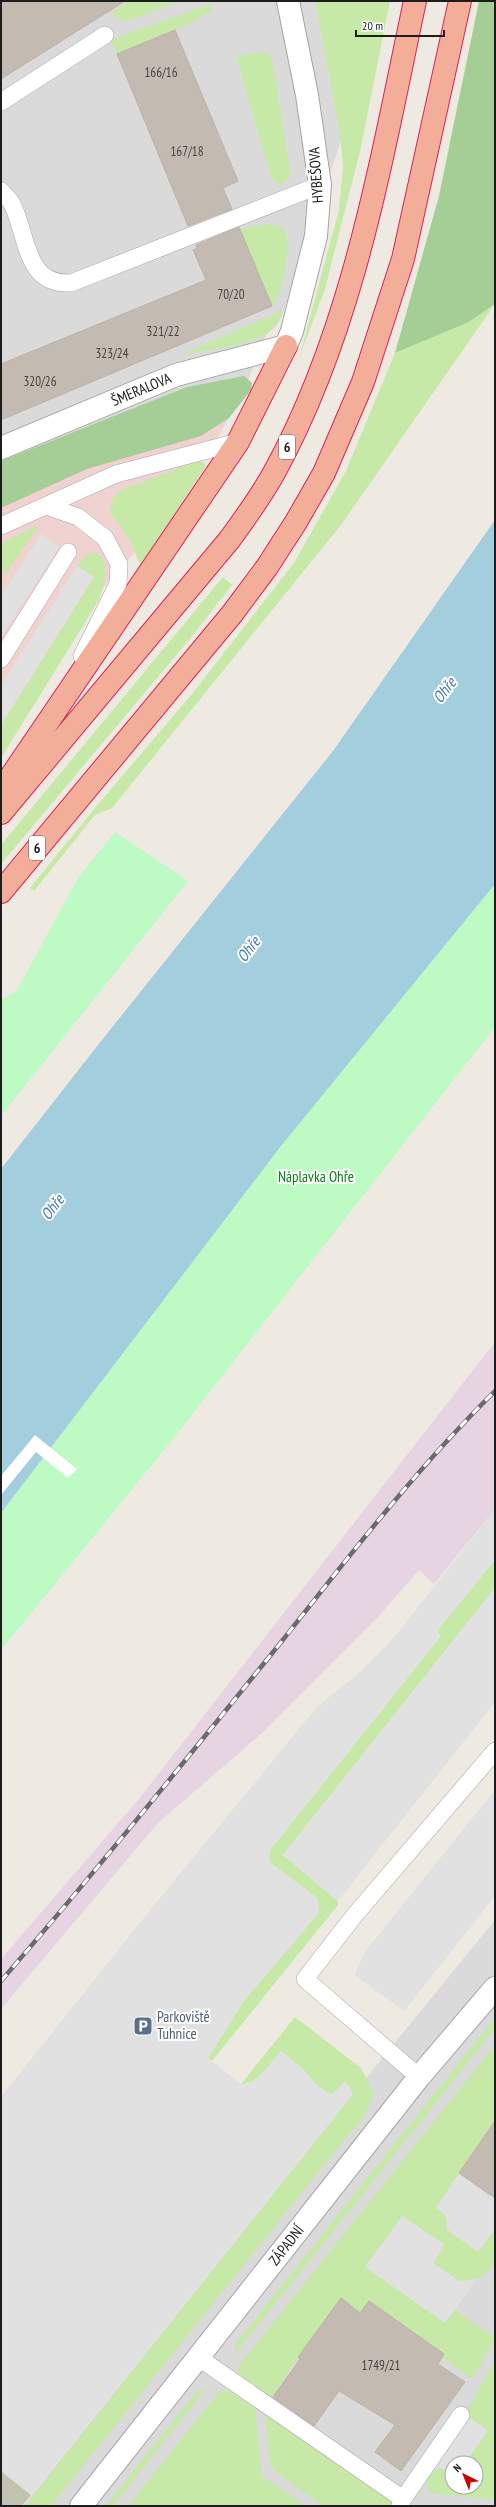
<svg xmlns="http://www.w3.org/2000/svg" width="496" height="2507" font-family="'PT Sans Narrow',sans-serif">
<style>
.residential{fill:#dbdada;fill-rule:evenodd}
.commercial{fill:#f0d3d1}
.industrial{fill:#e7d4e3}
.construction{fill:#c2c3ae}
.grass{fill:#c6e9a7}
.forest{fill:#a5ce96}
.park{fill:#befac4}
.parking{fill:#e1e1e1}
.water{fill:#a2cedd}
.pier{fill:#fff}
.building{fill:#c3bab2;stroke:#c0b1a4}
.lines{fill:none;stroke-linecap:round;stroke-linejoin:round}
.service-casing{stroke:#a4a4a4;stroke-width:18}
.minor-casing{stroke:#a4a4a4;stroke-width:24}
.tertiary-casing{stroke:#a4a4a4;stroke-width:24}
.trunk-casing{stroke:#d9225d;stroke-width:24}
.service{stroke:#fff;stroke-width:17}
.minor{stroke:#fff;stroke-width:22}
.tertiary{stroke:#fff;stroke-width:22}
.trunk{stroke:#f2ae98;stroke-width:22}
.rail-casing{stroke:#6b6b6b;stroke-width:4.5}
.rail{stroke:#fff;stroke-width:3;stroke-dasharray:9;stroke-linecap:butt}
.labels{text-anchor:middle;stroke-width:4;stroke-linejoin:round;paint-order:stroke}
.number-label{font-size:13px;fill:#464442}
.shield{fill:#fff;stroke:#616161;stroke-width:1}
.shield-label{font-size:14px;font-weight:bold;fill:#1d1d1d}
.street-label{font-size:15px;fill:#1d1d1d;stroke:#fff}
.park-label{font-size:15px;fill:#0a7b16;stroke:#fff}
.service-label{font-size:15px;fill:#4e5e75;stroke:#fff;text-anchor:start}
.water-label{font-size:16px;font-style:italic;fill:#4978ad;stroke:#fff}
</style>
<rect width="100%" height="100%" fill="#eeeae2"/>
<path class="residential" d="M1,1H386L381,22L284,310L277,325L266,335L249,378L1,477Z
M495,1920V2506H23L353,2094ZM452,2463H476V2487H452Z"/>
<path class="commercial" d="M249,378L219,436L136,551L99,592L1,733V478Z"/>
<path class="industrial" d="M495,1342V1509L434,1584L419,1570L378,1617L260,1735L158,1823L1,2009V1959L138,1800Z"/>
<path class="construction" d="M1,2471L31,2495L22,2506H1Z"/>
<path class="grass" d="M128,1H181L124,22L111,12Z
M315,1H390L361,147L325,289L299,358L339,210L343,167L340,134Z
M210,4L212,10L191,23L117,54L111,40Z
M264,52L272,57L290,171V178L280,185L271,178L236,56Z
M267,224C274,225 282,226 286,233C292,243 281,299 272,307L240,229Z
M495,304L341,525L112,808L95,815L34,891L30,888L95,808L192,694L294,563L346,471L395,353L469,322Z
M284,310C282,315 280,320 277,324C262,346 212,349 188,354L187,352Z
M195,462H204L206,466L141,565C136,559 136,552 132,545C126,533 118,523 110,513L113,498L121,490Z
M39,525L36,530L5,575L1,566V543Z
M93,552C113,559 104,585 99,600L1,758V725L94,577L77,566L82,559Z
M223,577L232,585L189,640L1,864V845Z
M495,1560V1588L283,1855L338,1901V1905L212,2061L208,2058L244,2001L318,1899L271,1863L269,1858L270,1850L440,1637L437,1630Z
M295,2017L361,2068L371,2086L373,2095L363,2119L343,2141L51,2506H25L353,2094L331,2095L315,2084L304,2070L281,2051C271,2063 259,2084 241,2084Z
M495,2018V2029L235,2354L236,2343Z
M495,2045V2121L436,2208L444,2214L447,2221L478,2251L493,2232L495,2262C486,2276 475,2282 459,2281L433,2262L444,2246L402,2216L445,2323L455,2310L495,2338L473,2379L442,2358L444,2354L371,2303L360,2313L341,2298L298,2357L272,2398L242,2380L237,2368Z
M495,2360V2500L430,2493C425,2481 427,2475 439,2468L452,2471V2487H476V2463H465L488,2431L468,2416L467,2410Z
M206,2389L113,2506H106L196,2392Z
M220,2391H229L255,2407L262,2476L306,2506H128Z
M265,2415L381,2494L397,2506H323L276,2472L270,2465Z"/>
<path class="forest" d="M479,1H495V304L469,322L395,353L439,196Z
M244,376L252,383L251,390L229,418L201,436L87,469L1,508V461L187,387Z"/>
<path class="park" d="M115,832L188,881L1,1116V1001L17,990L78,878Z
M495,884V1027L169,1444L1,1650V1513L281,1146Z"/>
<path class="parking" d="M41,534L59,547L1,637V596Z
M77,566L94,577L1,725V686Z
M495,1509V1560L438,1630L440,1637L270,1850L269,1858L271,1863L318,1899L319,1913L244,2001L208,2058L241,2084H248L258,2078L281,2051L304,2070L315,2084L331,2095L346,2081L353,2094L31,2495L1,2471V2097L142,1920L317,1707L360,1672L392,1640Z
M495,1588V1702L338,1901L283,1855Z
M495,1790V1896L404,2011L355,1975L364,1953Z
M459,2173L489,2197L490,2195L495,2198V2229L478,2252L446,2229L447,2221L444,2214L436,2208Z
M402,2216L444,2244L433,2263L459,2281L477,2279L445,2323L365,2267Z
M468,2416L488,2431L465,2463H452V2471L439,2468L432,2472Z"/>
<path class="water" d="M495,520V884L281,1146L1,1513V1169L98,1045L333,751Z"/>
<path class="pier" d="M35,1435L77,1469L68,1478L36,1452L1,1495V1476Z"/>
<path class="building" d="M1,1H125L1,79Z
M175,30L238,181L223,188L232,209L188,226L117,54Z
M239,227L272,306L1,420V364L206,280L193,250L197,248L196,245Z
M495,2121V2198L459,2173Z
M341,2298L360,2313L369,2301L444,2354L438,2364L465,2382L401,2471L375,2452L395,2425L339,2391L314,2426L273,2397L300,2359L298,2357Z"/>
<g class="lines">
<g class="service-casing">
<path id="service" d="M1,102L105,35
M1,191C4,194 8,198 11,202C28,232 23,286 71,283L320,185
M46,506L78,517L105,538L119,564L118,584L82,656
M1,526L116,474L238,442
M1,659L68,552
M419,2077L305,1979L354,1916L495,1751
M199,2358L403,2499
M400,2506L403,2499L461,2415"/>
</g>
<g class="minor-casing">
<g id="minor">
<path id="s1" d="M1,448L176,375L286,346"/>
</g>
</g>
<g class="tertiary-casing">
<g id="tertiary">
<path d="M286,346L292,331L316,236L320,185L307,95L288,1"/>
<path id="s2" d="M81,2506L419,2077L495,1988"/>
</g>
</g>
<g class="trunk-casing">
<path id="trunk" d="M1,791L238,442L286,346
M1,813L230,539C246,517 262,495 275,471C354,326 381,160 415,1
M1,892L232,614L267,567L296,522L324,473L363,382L403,259L460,1"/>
</g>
<use href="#service" class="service"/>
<use href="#minor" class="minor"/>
<use href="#tertiary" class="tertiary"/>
<use href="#trunk" class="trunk"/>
<g class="rail-casing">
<path id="rail" d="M1,1981C97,1870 189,1756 282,1641C350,1555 417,1468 495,1391"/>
</g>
<use href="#rail" class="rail"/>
</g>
<defs>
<g id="parking-square" transform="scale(1)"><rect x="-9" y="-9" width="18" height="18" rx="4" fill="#5c6f8a" stroke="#fff"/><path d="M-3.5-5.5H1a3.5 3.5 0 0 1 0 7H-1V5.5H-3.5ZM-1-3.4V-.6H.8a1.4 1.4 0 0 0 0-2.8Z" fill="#fff"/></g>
</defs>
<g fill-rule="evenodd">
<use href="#parking-square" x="143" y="2026"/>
</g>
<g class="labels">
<g class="number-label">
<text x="161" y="77">166/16</text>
<text x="187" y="156">167/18</text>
<text x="231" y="299">70/20</text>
<text x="163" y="336">321/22</text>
<text x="112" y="358">323/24</text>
<text x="40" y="386">320/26</text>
<text x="381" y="2370">1749/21</text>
</g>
<g class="shield">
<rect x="279" y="435" width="16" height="24" rx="3"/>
<rect x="29" y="836" width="16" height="24" rx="3"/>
</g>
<g class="shield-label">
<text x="287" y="452">6</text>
<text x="37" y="853">6</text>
</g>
<g class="street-label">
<text transform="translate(316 175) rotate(-94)" y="5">HYBEŠOVA</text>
<text dy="5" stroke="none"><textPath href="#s1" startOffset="152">ŠMERALOVA</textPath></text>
<text dy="5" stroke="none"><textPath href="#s2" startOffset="332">ZÁPADNÍ</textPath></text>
</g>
<g class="park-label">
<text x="316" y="1182">Náplavka Ohře</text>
</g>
<g class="service-label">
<text x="157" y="2022">Parkoviště<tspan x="157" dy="17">Tuhnice</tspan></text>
</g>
<g class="water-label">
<text transform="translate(444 690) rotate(-53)" y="6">Ohře</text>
<text transform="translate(248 949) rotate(-53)" y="6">Ohře</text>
<text transform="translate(52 1207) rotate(-53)" y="6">Ohře</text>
</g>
</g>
<rect width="496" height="2507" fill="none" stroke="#1d1d1d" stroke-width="4"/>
<g transform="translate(464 2475) rotate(317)"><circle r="19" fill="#ffffff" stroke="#a5a5a5"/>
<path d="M0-3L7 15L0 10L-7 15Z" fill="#c90500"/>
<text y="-6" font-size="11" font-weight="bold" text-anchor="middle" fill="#1d1d1d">N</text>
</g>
<path d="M356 30v6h88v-6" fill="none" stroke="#1d1d1d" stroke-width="2"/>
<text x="362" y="30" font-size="12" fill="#1d1d1d" stroke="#ffffff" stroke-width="3" paint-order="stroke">20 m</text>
</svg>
